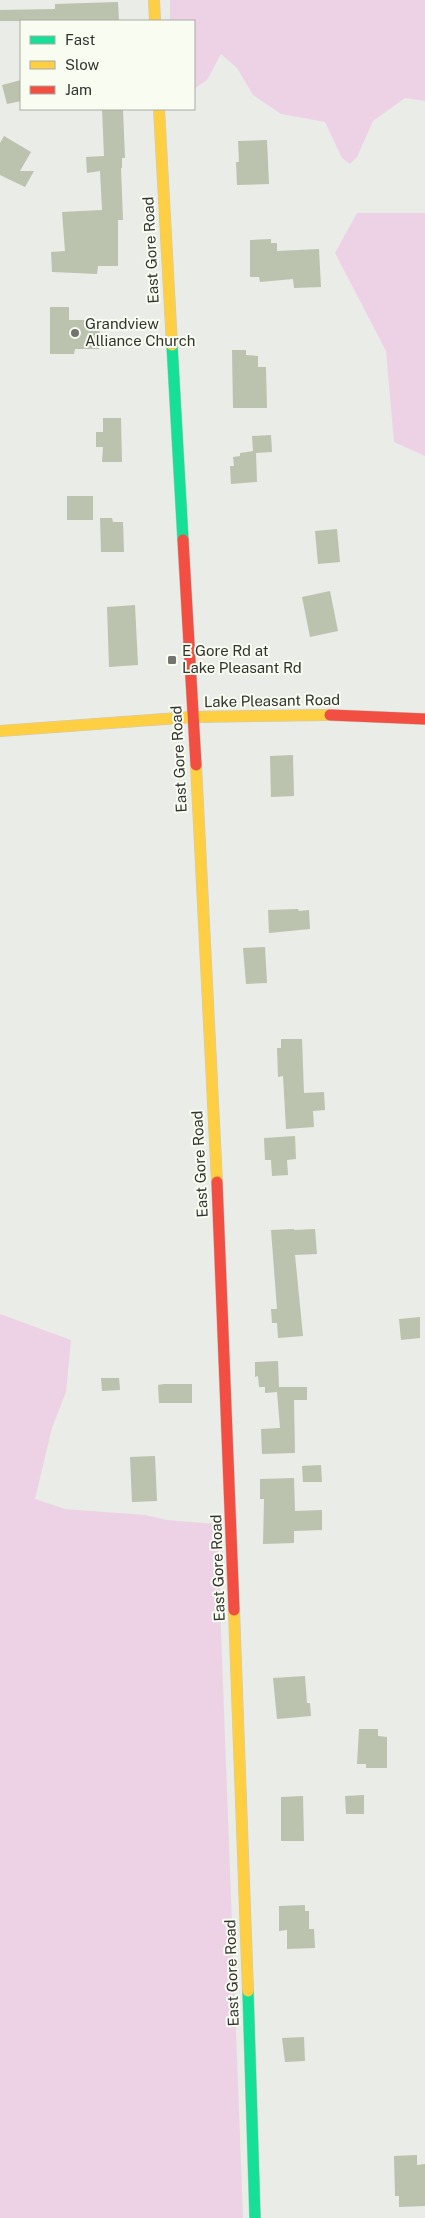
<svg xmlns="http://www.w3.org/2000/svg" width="425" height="2218" font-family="'Public Sans',sans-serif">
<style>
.green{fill:#edd2e6}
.building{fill:#bbc2ae}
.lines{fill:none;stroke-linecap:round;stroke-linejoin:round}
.fast-casing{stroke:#c7c9c4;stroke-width:12}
.slow-casing{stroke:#c7c9c4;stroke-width:12}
.jam-casing{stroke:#c7c9c4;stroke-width:12}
.fast{stroke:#16e098;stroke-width:11}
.slow{stroke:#ffcf43;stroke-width:11}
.jam{stroke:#f24e42;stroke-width:11}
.poi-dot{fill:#737470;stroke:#f8fcf1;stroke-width:2}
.labels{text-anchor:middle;stroke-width:4;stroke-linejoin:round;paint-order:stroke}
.street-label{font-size:15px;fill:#333430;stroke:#f8fcf1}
.poi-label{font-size:15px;fill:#333430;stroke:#f8fcf1;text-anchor:start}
</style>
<rect width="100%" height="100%" fill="#eaece7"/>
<path class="green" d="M170,0H425V101L405,98L373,121L357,157L350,164L342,158L325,122L281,114L253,95L237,68L221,54L207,80L194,89V21H170Z
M357,213H425V456L394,442L386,351L335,253Z
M0,1314L71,1340L66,1392L52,1428L35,1499L65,1509L145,1515L167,1520L217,1524L243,2218H0Z"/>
<path class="building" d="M118,2L119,21H0V10L55,9V4Z
M21,80V101L7,104L2,85Z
M102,109H123L125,158H122V168H121L123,220H118V266H98L97,274L52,272L51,252L65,251L62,212L102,210L100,171L87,173L86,157L104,156Z
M4,136L31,152L20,171H34L25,187L0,175V143Z
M267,140L269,184L237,185L236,162H239L238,141Z
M271,239V243H277V251L319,249L321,287L294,288L293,279L260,282L259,277H250V240Z
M50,307H69V320H100L99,349H75L74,354H50Z
M232,350H246V355L258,356V367H266L267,408H233Z
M103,418H121L122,462H102L103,447H96V432H103Z
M271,435L272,452L256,453L257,482L231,484L230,466H234L233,457L240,456V453L253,451L252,436Z
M67,496H93V520H67Z
M100,518H112L113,522H123L124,552H101Z
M337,529L340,562L318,564L315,531Z
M330,591L338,631L310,637L302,597Z
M135,605L138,665L109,667L107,607Z
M293,755L294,796L271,797L270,756Z
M298,909L299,911L309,910L310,929L269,933L268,910Z
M265,947L267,983L246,984L243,948Z
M281,1039H302L304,1093L324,1092L325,1110L313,1111L314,1127L286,1129L283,1076L278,1077L277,1048H281Z
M295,1136L296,1159L287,1160L288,1175L272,1176L271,1160H265L264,1138Z
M294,1229V1230L315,1229L317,1254L295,1255L303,1336L278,1338L277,1323H272L271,1309H277L271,1230Z
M420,1317V1338L401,1340L399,1319Z
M278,1361L279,1387H307V1400H294L295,1453L262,1454L261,1429L280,1428L277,1392L265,1393V1387H259L258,1376L255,1377V1362Z
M101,1378H119L120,1390L102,1391Z
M164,1384H192V1403H159L158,1385Z
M155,1456L157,1501L132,1502L130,1457Z
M321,1465L322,1482H303L302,1466Z
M294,1478L295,1511L322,1510V1530L294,1531V1543L263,1544L264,1499H260V1479Z
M305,1676L307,1703H310L311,1716L277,1719L273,1678Z
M359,1729H378V1736L387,1737V1768H366V1764H357Z
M364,1795V1814H346L345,1796Z
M303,1796L304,1841H281V1797Z
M305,1905V1911H309V1929H314L315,1948L287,1949V1930L279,1931V1906Z
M304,2037L305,2061L285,2062L282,2038Z
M417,2155V2165L425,2164V2206L399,2207V2196H395L394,2156Z"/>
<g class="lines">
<g class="fast-casing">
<path id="fast" d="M172,345L183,540
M248,1991L255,2218"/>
</g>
<g class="slow-casing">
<path id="slow" d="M154,0L155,21
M159,109L172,345
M0,731L192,717L330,715
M196,765L217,1182
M234,1610L248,1991"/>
</g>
<g class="jam-casing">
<path id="jam" d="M183,540L196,765
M330,715L425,719
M217,1182L234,1610"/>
</g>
<use href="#fast" class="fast"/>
<use href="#slow" class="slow"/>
<use href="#jam" class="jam"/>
</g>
<g class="poi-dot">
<circle cx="75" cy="333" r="5"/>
<rect x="167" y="655" width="10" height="10" rx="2.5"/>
</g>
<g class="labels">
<g class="street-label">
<text transform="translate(151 250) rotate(-93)" y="5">East Gore Road</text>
<text transform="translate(272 701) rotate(-1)" y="5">Lake Pleasant Road</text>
<text transform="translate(179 759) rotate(-93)" y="5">East Gore Road</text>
<text transform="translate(200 1164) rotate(-93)" y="5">East Gore Road</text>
<text transform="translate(218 1568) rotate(-92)" y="5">East Gore Road</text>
<text transform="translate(232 1973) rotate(-92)" y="5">East Gore Road</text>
</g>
<g class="poi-label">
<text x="85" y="329">Grandview<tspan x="85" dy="17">Alliance Church</tspan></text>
<text x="182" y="656">E Gore Rd at<tspan x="182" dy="17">Lake Pleasant Rd</tspan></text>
</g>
</g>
<rect x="20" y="20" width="175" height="90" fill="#f8fcf1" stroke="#a9aca4"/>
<rect x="30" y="36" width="25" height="8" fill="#16e098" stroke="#a9aca4"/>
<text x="65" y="45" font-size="15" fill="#333430">Fast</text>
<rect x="30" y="61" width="25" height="8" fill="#ffcf43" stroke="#a9aca4"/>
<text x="65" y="70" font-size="15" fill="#333430">Slow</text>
<rect x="30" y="86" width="25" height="8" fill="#f24e42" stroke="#a9aca4"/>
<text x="65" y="95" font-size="15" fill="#333430">Jam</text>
</svg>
